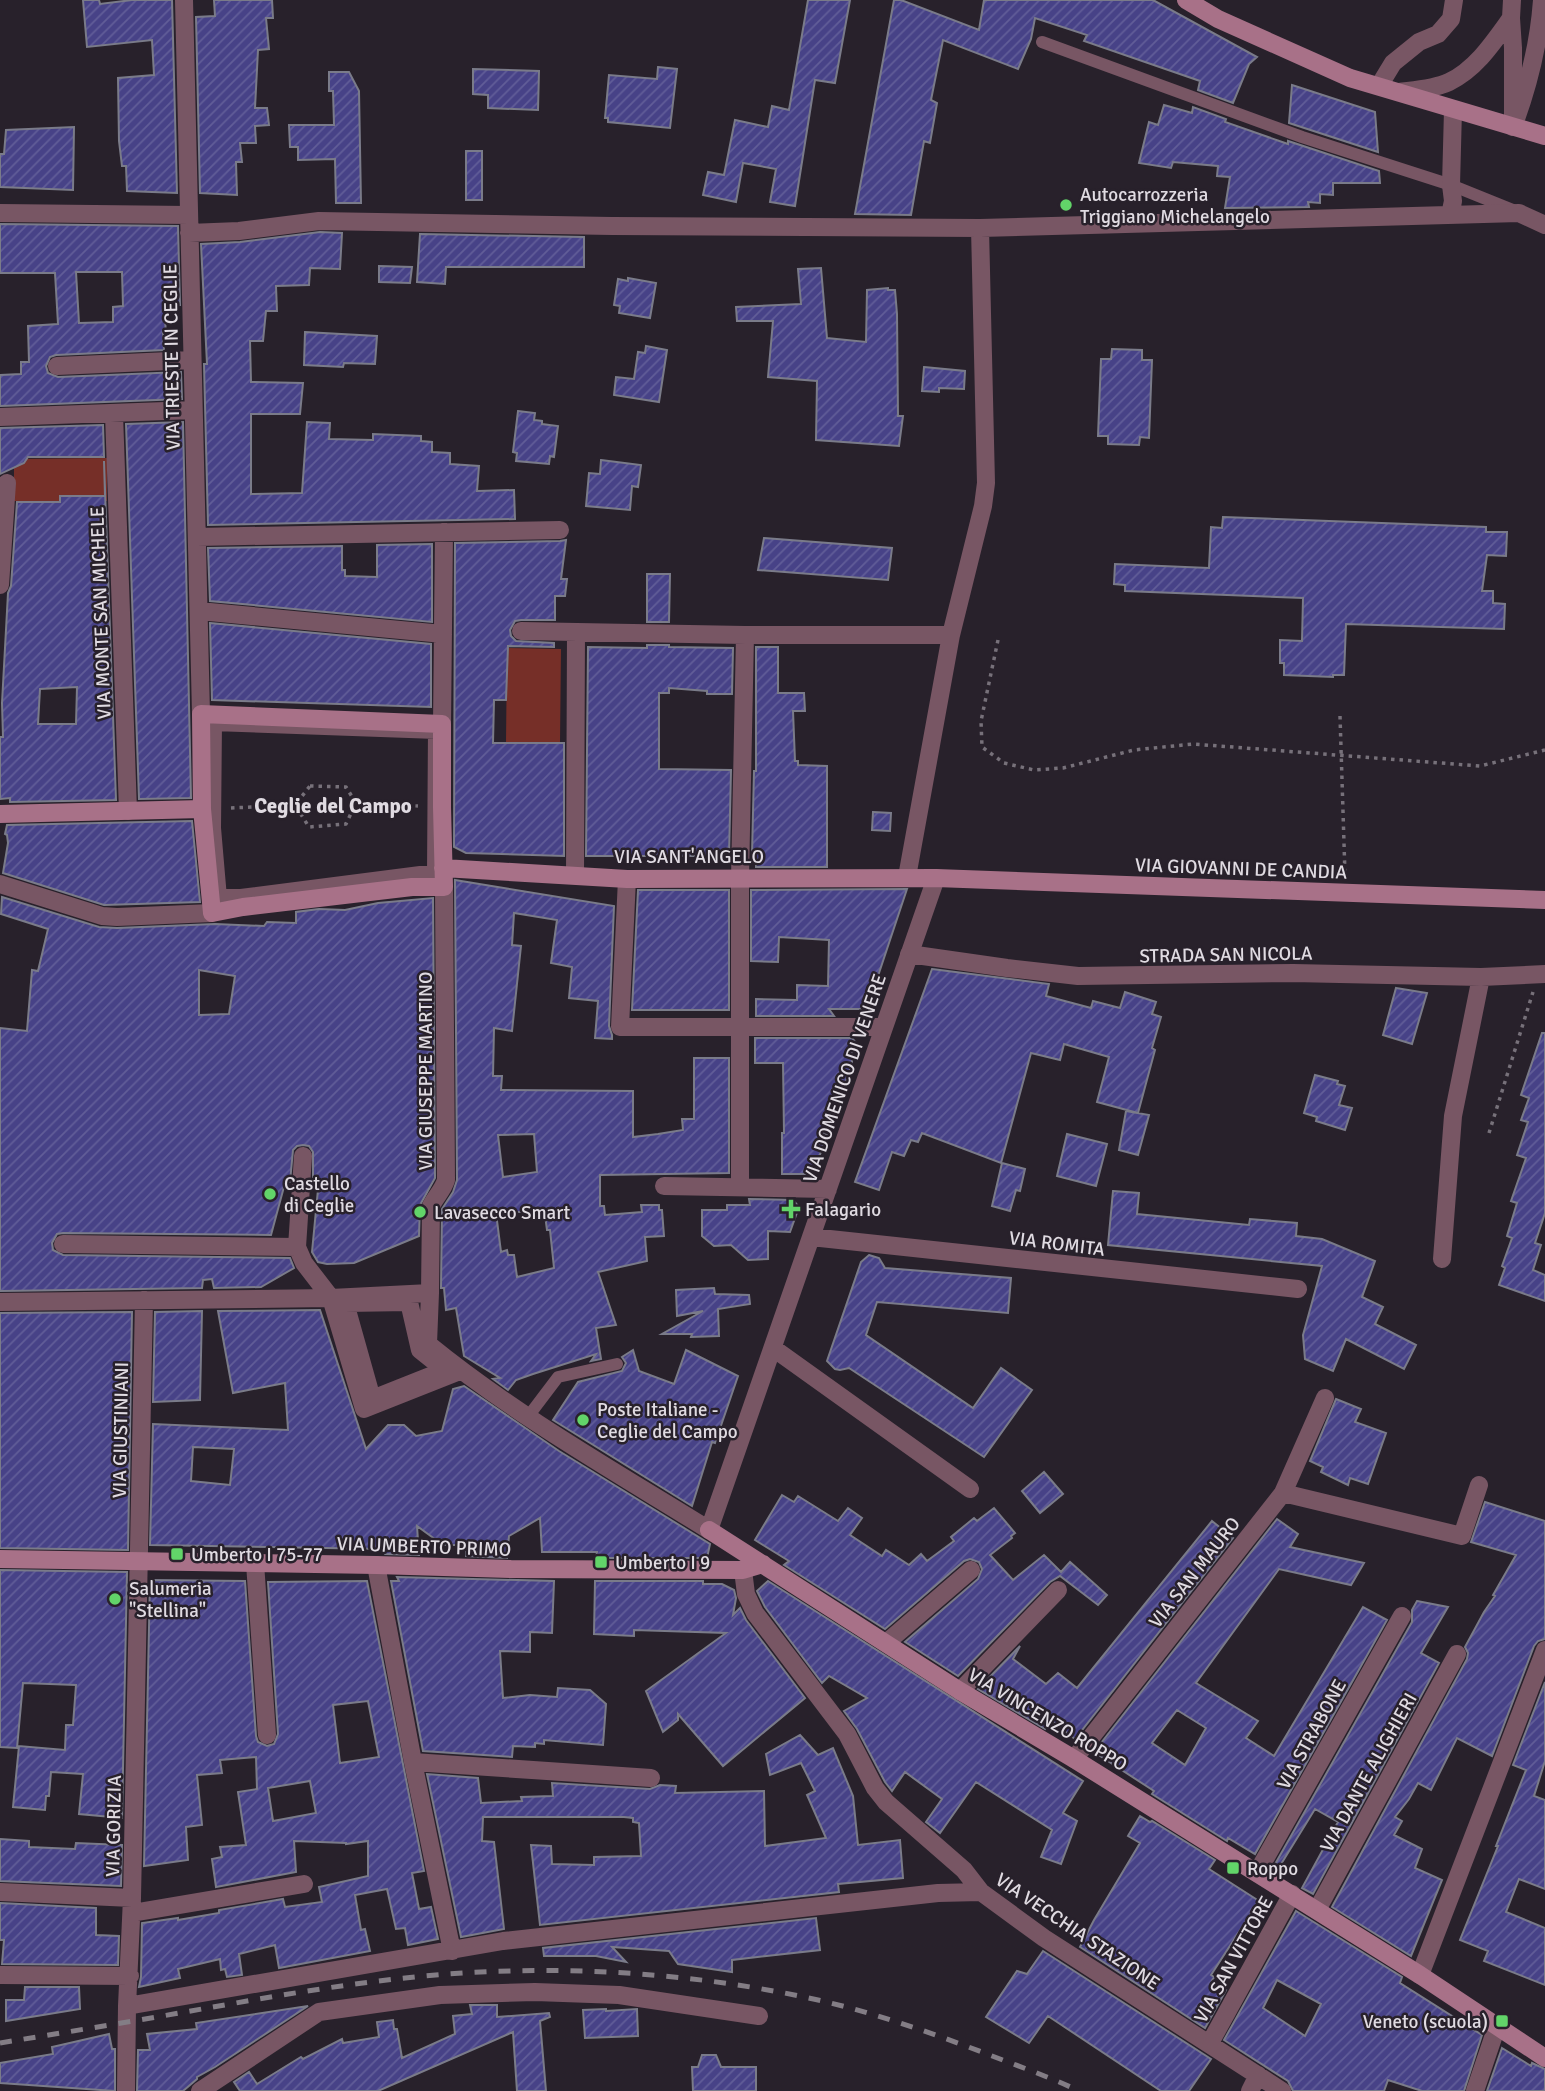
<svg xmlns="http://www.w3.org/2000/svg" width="1545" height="2091" font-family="Signika,sans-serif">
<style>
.garden{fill:#762f28}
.building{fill:url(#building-hatch);stroke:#7a7b89;stroke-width:2;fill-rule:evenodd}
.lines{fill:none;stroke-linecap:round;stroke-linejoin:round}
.path{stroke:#77717a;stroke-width:3.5;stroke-dasharray:3.5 5;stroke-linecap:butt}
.lane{stroke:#785664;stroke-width:12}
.street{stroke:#785664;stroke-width:18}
.secondary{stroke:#a87188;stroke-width:18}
.rail{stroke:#837d85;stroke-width:5;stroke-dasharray:12 12;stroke-linecap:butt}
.poi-dot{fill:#62d469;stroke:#28212b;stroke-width:2.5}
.labels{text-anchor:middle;stroke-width:5;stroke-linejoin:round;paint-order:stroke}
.poi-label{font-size:19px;fill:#e0dbe2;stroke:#28212b;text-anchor:start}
.street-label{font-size:19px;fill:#e0dbe2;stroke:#28212b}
.neighbourhood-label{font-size:21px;font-weight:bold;fill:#e0dbe2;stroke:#28212b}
</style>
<defs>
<pattern id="building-hatch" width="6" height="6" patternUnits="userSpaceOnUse" patternTransform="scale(1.75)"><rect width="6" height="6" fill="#474287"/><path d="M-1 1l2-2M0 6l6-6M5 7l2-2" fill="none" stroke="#615d98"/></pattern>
</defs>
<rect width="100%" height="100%" fill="#28212b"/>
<path class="garden" d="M107,458V501H14V459Z
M507,648L561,649L560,743L506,742Z"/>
<path class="building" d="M83,0H99L100,4L132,0H172L177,193L127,191L126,166H122L119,141L118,78L154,75L152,40L87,47Z
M214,0H272L273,18H266L269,49L258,50L255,108H267L269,125L255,126L256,143H240L242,162H236L237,195L200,193L196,17L215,16Z
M808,0H850L835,83L815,80L795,206L770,202L776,169L743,163L736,202L703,195L708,172L724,175L735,120L768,127L772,106L789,110Z
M894,0H901L979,30L984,0H1153L1257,57L1249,64L1233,103L1198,90L1200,81L1084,41L1087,35L1035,18L1031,39L1018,69L943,40L931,100L937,103L930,143L924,141L911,215L855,214Z
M658,67L677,69L670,128L608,122V118H605L609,75L657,79Z
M473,69L539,71L538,110L488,108V95L473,94Z
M329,72H349L359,91L361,203H336L335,159L298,160V147H290L289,125H334L333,91H329Z
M1292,85L1375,112L1378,152L1289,123Z
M1164,105L1192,113L1193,107L1226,119L1225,122L1288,144V141L1379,171L1380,183H1333V195L1320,194V203L1308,202L1309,207L1225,208L1230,177L1217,176L1218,166L1173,162L1171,168L1139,163L1149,122L1158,125Z
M74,127L73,190L0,187V154H4L6,130Z
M466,151H482V200H466Z
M0,224L178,226L180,305L164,306L166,333H163L164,350L56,355L50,357L46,366L48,373L58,377L181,372L182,399L0,406V375L21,374V362H29L28,326L58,324L55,273H0ZM76,272H122L123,306L113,307V322L79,323Z
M320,232L342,233L340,269L310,268L309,285L276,286L277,311H266L263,341H250L251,382L303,383L300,414H251V494L302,493L307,422L330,423L329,439L373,440V434L421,436V441L432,442V452L450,453V464L479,466L477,491L514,490L515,519L208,525L204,364H207L201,244L240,242Z
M420,234L584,237V267H446L445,284L417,282Z
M379,266L412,267L410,283L379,282Z
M821,268L827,338L866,342L867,290L888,288V290H895L897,314L898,416H903L899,446L816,440L817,381L768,377L773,321H737L736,307L801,304L798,269Z
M628,278L656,283L650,318L619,313L620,306L614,305L618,279L628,281Z
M305,332L377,336L375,364L344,363L343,367L304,365Z
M646,346L667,350L659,402L614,395L616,377L634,379L638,352L645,353Z
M1112,349L1142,350V360H1152L1149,438L1140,437L1139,445L1108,444V436H1098L1101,359H1111Z
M924,367L965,371L964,389L939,388V392L922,391Z
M518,411L535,413L534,420L542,421V424L558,426L554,457L550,456L549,464L516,461L517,453L513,452Z
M183,422L191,798L139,799L126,424Z
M103,425L104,457H28L24,463L0,474V428Z
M601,460L641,465L638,487L632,486L630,510L586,506L589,473L600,474Z
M104,461L116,800L10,802V798L0,799V737H3L2,703L8,593L11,586L17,502H60V496H105ZM77,687L76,724H38L40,689Z
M1223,517L1486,527V532H1507L1506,556L1487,555L1482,591H1493V603L1505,604L1504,629L1346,624L1344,675H1333V677L1284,675V663H1280V640L1302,641L1303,598L1125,591V585L1114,584L1115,564L1209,568L1211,527L1222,528Z
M764,538L892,548L888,580L758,570Z
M566,540L561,579H567L565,596H555V620H521L515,621L510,630L511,636L516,641L554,643V647L508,646L506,700H494L493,743H564V856L466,853L454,847L455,543L560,541Z
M432,544V622L210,601L208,548L342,546V570H345V576L377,577V545Z
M647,574H670L669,622H647Z
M210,623L431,644V707L212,700Z
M647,645H669V647L733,648L732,694H707V691L669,688V693H659V769L731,770L729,856H586L588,647L647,648Z
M756,647H778V693H804L805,711H793L795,761H798V765L827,766V867H756V855H752L754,771H756Z
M873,812L891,813L890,831L872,830Z
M192,821L200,902L104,905L3,873L8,843L7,835L5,834L7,825Z
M455,880L614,906L609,1026L612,1035V1039L595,1038L598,1001L569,998L572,967L551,963L557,920L514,913L512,945L521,946L512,1031L494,1028L493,1076H502L501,1090L633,1091V1137L658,1134L683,1130L682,1119H694V1058H729V1173L600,1175V1206H604L605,1215L642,1212L641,1205H659V1210H662L664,1236L645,1237L647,1261L598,1272L616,1325L596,1328L601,1359L591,1361L596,1354L533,1374L516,1380L508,1390L493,1379L500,1378L464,1356L456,1308L446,1310L444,1288H441L442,1209L453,1192L457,1180ZM534,1134L537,1172L503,1177L498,1135ZM540,1211L541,1216L545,1215L547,1230H550L554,1268L517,1277L514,1255H508L507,1250L501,1252L496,1213Z
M907,889L867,1009H829L834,1016H756V999L797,1000V985L828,986L829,940L779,937L778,962L751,961V890Z
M638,890H729V1010H632Z
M2,897L99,927L117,928L215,924L264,926L267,922L296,923V912L319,909L345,910L378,903L433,898L435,1178L420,1205L419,1236L354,1263L327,1264L318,1262L312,1252L319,1179H313V1152L309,1146L303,1145L297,1146L293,1150L290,1182L285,1183L271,1235L63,1233L57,1234L52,1243L53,1250L63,1255L290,1258L294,1268L261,1287L214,1288L212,1279L203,1280L202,1288L0,1291V1028L27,1031L32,970L38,971L48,929L1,914ZM199,970L235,976L229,1014L199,1015Z
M932,969L1049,984L1046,996L1091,1008L1093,1001L1120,1008L1125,992L1156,1002L1152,1014L1161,1017L1152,1048L1155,1050L1138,1113L1097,1102L1109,1057L1064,1044L1060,1060L1031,1053L1001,1163L922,1133L918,1142L911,1140L904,1156L892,1152L879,1190L855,1182Z
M1396,988L1427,993L1412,1044L1383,1035Z
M1542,1033H1545V1213L1535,1243L1541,1245L1533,1270L1545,1275V1301L1499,1285L1505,1268L1502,1266L1512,1238L1507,1236L1517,1203L1511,1201L1526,1158L1517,1155L1528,1122L1521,1120L1529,1098L1521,1095Z
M755,1038H852L856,1043L852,1053V1064L841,1094L838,1093L823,1134L827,1135L813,1174H782V1133H784L783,1063H755Z
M1315,1075L1338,1081L1337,1084L1345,1086L1339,1105L1352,1108L1345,1130L1316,1121L1317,1117L1304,1113Z
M1126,1111L1149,1115L1138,1155L1119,1150Z
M1067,1134L1107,1144L1096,1186L1057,1176Z
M1002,1163L1025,1169L1020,1191L1016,1190L1010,1211L992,1206Z
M1113,1191L1139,1193L1137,1214L1249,1225L1250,1219L1297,1223L1296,1236L1322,1239L1375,1261L1362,1297L1383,1307L1375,1324L1416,1345L1404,1369L1346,1339L1333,1371L1305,1359L1303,1335L1322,1266L1108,1245Z
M749,1199L793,1200L799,1207L790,1232L768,1231V1259L748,1260L731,1245L714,1246L702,1236V1210H727V1205H750Z
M869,1255L879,1258L885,1268L1011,1278L1008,1313L877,1302L866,1335L973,1408L1001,1368L1032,1390L984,1457L849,1368L840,1370L835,1369L827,1361L861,1262Z
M714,1288L715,1294L749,1295L750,1304L718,1309L719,1336L691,1337L692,1334H662L703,1311L677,1316L676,1290Z
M320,1310L366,1449L388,1425H404L416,1436L442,1431L453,1389L464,1386L559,1451L710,1544L707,1558H596L597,1552H542L540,1518L509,1536L507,1558L466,1556V1545H443L417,1526L419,1555L385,1554L382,1549L150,1545L153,1424L288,1430L285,1383L233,1393L218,1311ZM193,1447L234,1449L230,1485L191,1481Z
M202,1311L200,1400L153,1402L155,1312Z
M132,1312L128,1550L0,1548V1313Z
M633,1350L639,1371L674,1384L686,1350L738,1376L715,1443L712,1442L692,1506L553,1420L578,1382L622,1371L626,1363L622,1357Z
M1336,1399L1361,1409L1355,1422L1386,1433L1368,1484L1350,1478L1348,1485L1321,1472L1323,1467L1310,1461Z
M1044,1472L1063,1494L1040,1513L1022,1491Z
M782,1495L794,1502L798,1496L838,1521L848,1508L862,1518L850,1535L882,1556L886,1550L909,1565L921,1554L927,1561L954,1541L951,1537L974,1518L977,1521L994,1508L1015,1533L1011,1536L1012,1538L990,1555L1013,1580L1044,1555L1061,1572L1070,1562L1107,1595L1098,1605L1060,1576L1050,1582L958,1676L905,1642L978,1579L982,1569L979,1562L970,1559L964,1561L885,1629L784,1565L789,1561L755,1540Z
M1485,1502L1545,1521V1639L1538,1641L1534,1646L1492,1756L1457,1738L1431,1790L1418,1783L1409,1799L1395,1817L1402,1821L1394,1835L1422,1849L1415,1868L1442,1880L1411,1956L1332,1907L1467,1659L1468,1653L1465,1647L1484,1612L1495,1596L1493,1595L1516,1555L1471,1542Z
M1277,1519L1298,1534L1290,1547L1364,1563L1351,1585L1279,1569L1196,1683L1258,1721L1246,1738L1274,1756L1363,1607L1387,1620L1255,1854L1228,1838L1227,1841L1152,1794L1154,1791L1094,1752ZM1177,1710L1206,1728L1185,1765L1152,1743Z
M1212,1521L1233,1538L1075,1739L1052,1721L1045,1729L978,1689L1020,1646L1013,1659L1046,1684L1058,1673L1077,1688Z
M0,1570L127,1572L122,1818L79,1814L83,1774L51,1772L49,1796H46L45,1810L13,1807L19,1746L65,1750L66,1725H73L76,1685L23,1683L17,1748L0,1747Z
M397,1577L554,1581L552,1633L530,1632V1652L500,1651L503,1698L530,1695L557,1697L558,1688L590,1690L606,1704L603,1745L544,1740V1744L535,1743V1747L513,1746L512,1757L423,1751L391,1581H399Z
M150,1580L245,1581L256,1736L258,1742L267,1746L274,1744L278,1734L268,1582L367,1581L424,1871L412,1873L419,1909L431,1907L438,1939L408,1945L405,1928L396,1929L387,1889L355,1895L361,1930L365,1929L370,1951L279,1968L275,1945L239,1954L242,1975L227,1977L225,1969L221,1970L220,1959L178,1969L180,1978L139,1987L141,1977L142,1923L178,1918V1920L219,1913V1910L283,1899L285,1907L322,1902L319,1887L368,1876V1841L346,1844V1843L294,1841L296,1872L216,1887L212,1859L222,1857L220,1847L246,1845L238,1792L257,1789L256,1757L220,1760L222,1773L197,1775L202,1825L186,1827L188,1860L144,1866ZM368,1701L379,1757L340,1763L333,1705ZM310,1781L316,1813L273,1821L268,1788Z
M595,1581H703V1584H722L734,1590L736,1598L733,1615L740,1608L746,1620L805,1698L723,1766L678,1714V1720L663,1732L646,1691L726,1633L634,1630V1636L594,1634Z
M768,1581L1083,1781L1063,1813L1077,1821L1061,1864L1041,1857L1052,1830L976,1782L940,1833L926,1822L942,1799L905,1772L892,1791L885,1782L857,1729L844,1711L867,1698L829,1676L822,1683L765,1607L757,1591Z
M1417,1601L1448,1607L1421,1653L1439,1663L1313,1894L1302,1888L1338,1822L1315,1809L1278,1869L1274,1866L1412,1622V1610Z
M1545,1682V1761L1534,1796L1545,1800V1889L1519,1879L1506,1912L1545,1928V1985L1484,1961L1488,1951L1460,1940L1498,1846H1496L1526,1770L1513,1765Z
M800,1735L818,1755L833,1748L853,1796L858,1845L900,1840L903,1878L838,1884L839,1892L540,1925L531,1845L551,1846L552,1864L594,1865V1857L641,1856L639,1823L633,1822V1818L624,1817H483L482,1841L494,1842L504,1929L461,1937L427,1774L478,1778L481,1803L522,1801L521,1797L553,1796L552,1783L650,1789L660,1785L676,1786L675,1793L764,1791L765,1846L826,1838L807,1795L815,1791L801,1763L770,1775L766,1754Z
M1140,1816L1150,1822L1152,1821L1215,1860L1209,1869L1259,1901L1211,1975L1214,1977L1212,1981L1226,1990L1205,2028L1080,1947L1094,1920L1140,1843L1128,1836Z
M0,1839L29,1841V1847L75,1849L76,1843L122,1845L121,1886L0,1881Z
M0,1903L96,1908V1935L119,1936L118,1965L2,1964L4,1940H0Z
M1296,1911L1402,1977L1400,1983L1482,2035L1464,2091H1422L1388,2080L1384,2091H1293L1288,2081L1224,2040ZM1277,1980L1321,2004L1305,2036L1263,2008Z
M816,1918L820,1950L732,1960V1972L678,1964L669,1951L612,1947L626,1962L596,1956H544L543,1948Z
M1043,1951L1211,2059L1189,2091H1161L1048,2016L1029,2043L986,2017L1017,1971L1027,1974Z
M25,1987H79L80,2009L6,2021V2000H24Z
M470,2005H497V2017L549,2013L550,2017L540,2021L546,2091H517L513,2032L378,2091H240L234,2082L249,2072L257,2084L301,2057L303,2059L342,2039L343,2043L379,2037L377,2022L393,2020L394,2029H397L402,2058L455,2034L453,2016L472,2014Z
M308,2006L215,2067L197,2077V2079L183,2091H137L138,2050H150L147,2034L197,2029L196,2023Z
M606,2009V2011L637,2009L638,2036L585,2038L583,2010Z
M109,2034L112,2049H115V2091L0,2083V2063L53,2054L52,2047Z
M1502,2048L1531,2066L1532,2063L1545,2069V2091H1487Z
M702,2055H716L721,2067H756V2091H693L692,2067H698Z"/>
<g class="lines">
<path class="path" d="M998,640L981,721L982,747L1004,763L1034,770L1063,768L1134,750L1193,744L1480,766L1545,750
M1340,716L1345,875
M310,786L346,787L356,803L346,824L309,827L295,805Z
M356,803L418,806
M231,808L295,805
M1489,1133L1533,992"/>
<path class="lane" d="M1042,42L1302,137L1451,185L1513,210
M527,1418L558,1377L617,1364"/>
<path class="street" d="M184,0L201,714
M1512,0L1511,18L1513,48V117
M1379,86L1393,63L1419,42L1438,34L1451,19L1454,0
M1399,92C1415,90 1434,89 1449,82C1476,69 1493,43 1511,18
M1513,127C1528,87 1539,43 1542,0
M0,213L189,215
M1450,215L1453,201L1451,185L1453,110
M189,233L239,231L319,221L612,226L980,228L1519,213L1545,225
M57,366L192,360
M114,414L128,811
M0,417L193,410
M197,537L560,530
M0,585L7,483
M199,611L443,634
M521,631L745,635H951
M213,722L437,730L436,873L241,898H218L212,828Z
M442,724L444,532
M575,875L576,632
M907,877L951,635L983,506L986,483L980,228
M627,879L620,1027H884
M0,884L102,916L117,917L212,913
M909,954L1007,968L1078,976L1293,973L1481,977L1545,974
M664,1186L828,1189
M740,1187V878L745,635
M811,1237C974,1254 1136,1273 1298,1289
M63,1244L297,1247L303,1156
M297,1247L304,1263L331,1298
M1442,1259L1453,1116L1481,977
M430,1293L431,1206C436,1196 443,1190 446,1180L444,887
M0,1302L331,1298
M409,1302L420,1350L445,1370L372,1399L345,1303Z
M773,1348L970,1489
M460,1371L364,1409L331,1298L430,1293L428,1344C515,1415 614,1471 709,1530L936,878
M1283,1493L1462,1536L1479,1485
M255,1563L267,1735
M376,1565L413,1762L452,1951
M743,1570L746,1594L755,1613L847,1734L875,1788L886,1802L964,1870L981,1892L1044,1938L1282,2091
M886,1643L971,1570
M960,1691L1058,1590
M1074,1759L1283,1493L1325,1398
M413,1762L651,1778
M1257,1873L1402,1616
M0,1892L132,1898
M1317,1910L1457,1654
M132,1913L304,1884
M0,1975L130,1976
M1420,1975L1545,1650
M127,2006L503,1941L938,1893L981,1892
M1210,2043L1292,1894
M126,2091L127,2006L132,1898L144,1300
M200,2091L319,2012L440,1995L535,1992L619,1995L759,2016
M1250,2091L1258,2075
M1475,2091L1497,2026"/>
<path class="secondary" d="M1186,0L1218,19L1350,78L1545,136
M201,714L442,724V807L444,887H412L243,907L212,913L202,809Z
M0,814L202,809
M443,868L627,879L936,878L1545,900
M709,1530L960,1691L1074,1759L1420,1975L1545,2058
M0,1559L376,1565L511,1569L743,1570L763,1564"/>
<path class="rail" d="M0,2043C67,2032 135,2021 202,2009C303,1991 407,1973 510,1971C611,1968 720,1978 818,2000C875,2013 932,2033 987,2054C1018,2066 1050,2077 1079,2091"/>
</g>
<g class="poi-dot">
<circle cx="1066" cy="205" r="7"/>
<circle cx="270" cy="1194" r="7"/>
<path d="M787.5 1198.5h7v7h7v7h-7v7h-7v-7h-7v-7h7z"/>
<circle cx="420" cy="1212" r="7"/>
<circle cx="583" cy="1420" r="7"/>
<rect x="170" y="1547" width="14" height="14" rx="3.5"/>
<rect x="594" y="1555" width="14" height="14" rx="3.5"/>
<circle cx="115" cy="1599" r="7"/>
<rect x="1226" y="1861" width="14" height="14" rx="3.5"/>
<rect x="1495" y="2014" width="14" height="14" rx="3.5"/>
</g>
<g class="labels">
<g class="poi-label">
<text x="1080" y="201">Autocarrozzeria<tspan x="1080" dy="22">Triggiano Michelangelo</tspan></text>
<text x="284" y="1190">Castello<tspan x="284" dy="22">di Ceglie</tspan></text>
<text x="805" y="1216">Falagario</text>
<text x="434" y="1219">Lavasecco Smart</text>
<text x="597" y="1416">Poste Italiane -<tspan x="597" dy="22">Ceglie del Campo</tspan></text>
<text x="191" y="1561">Umberto I 75-77</text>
<text x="615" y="1569">Umberto I 9</text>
<text x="129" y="1595">Salumeria<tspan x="129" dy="22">"Stellina"</tspan></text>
<text x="1247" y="1875">Roppo</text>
<text x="1488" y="2028" text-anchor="end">Veneto (scuola)</text>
</g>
<g class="street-label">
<text transform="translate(171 357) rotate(-91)" y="7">VIA TRIESTE IN CEGLIE</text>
<text transform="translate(100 613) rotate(-92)" y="7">VIA MONTE SAN MICHELE</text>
<text x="689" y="863">VIA SANT'ANGELO</text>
<text transform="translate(1241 868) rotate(2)" y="7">VIA GIOVANNI DE CANDIA</text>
<text transform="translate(1226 954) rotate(-1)" y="7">STRADA SAN NICOLA</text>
<text transform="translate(425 1071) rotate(-90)" y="7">VIA GIUSEPPE MARTINO</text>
<text transform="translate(844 1078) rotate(-71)" y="7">VIA DOMENICO DI VENERE</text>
<text transform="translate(1057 1243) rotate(7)" y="7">VIA ROMITA</text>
<text transform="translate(120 1430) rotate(-89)" y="7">VIA GIUSTINIANI</text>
<text transform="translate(424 1546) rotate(2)" y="7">VIA UMBERTO PRIMO</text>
<text transform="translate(1194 1572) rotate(-52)" y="7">VIA SAN MAURO</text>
<text transform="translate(1048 1719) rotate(31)" y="7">VIA VINCENZO ROPPO</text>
<text transform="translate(1311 1734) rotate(-61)" y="7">VIA STRABONE</text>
<text transform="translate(1368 1772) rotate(-61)" y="7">VIA DANTE ALIGHIERI</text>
<text transform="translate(113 1826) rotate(-89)" y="7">VIA GORIZIA</text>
<text transform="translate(1078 1931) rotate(34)" y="7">VIA VECCHIA STAZIONE</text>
<text transform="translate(1233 1959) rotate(-61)" y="7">VIA SAN VITTORE</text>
</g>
<g class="neighbourhood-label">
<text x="333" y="813">Ceglie del Campo</text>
</g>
</g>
</svg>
